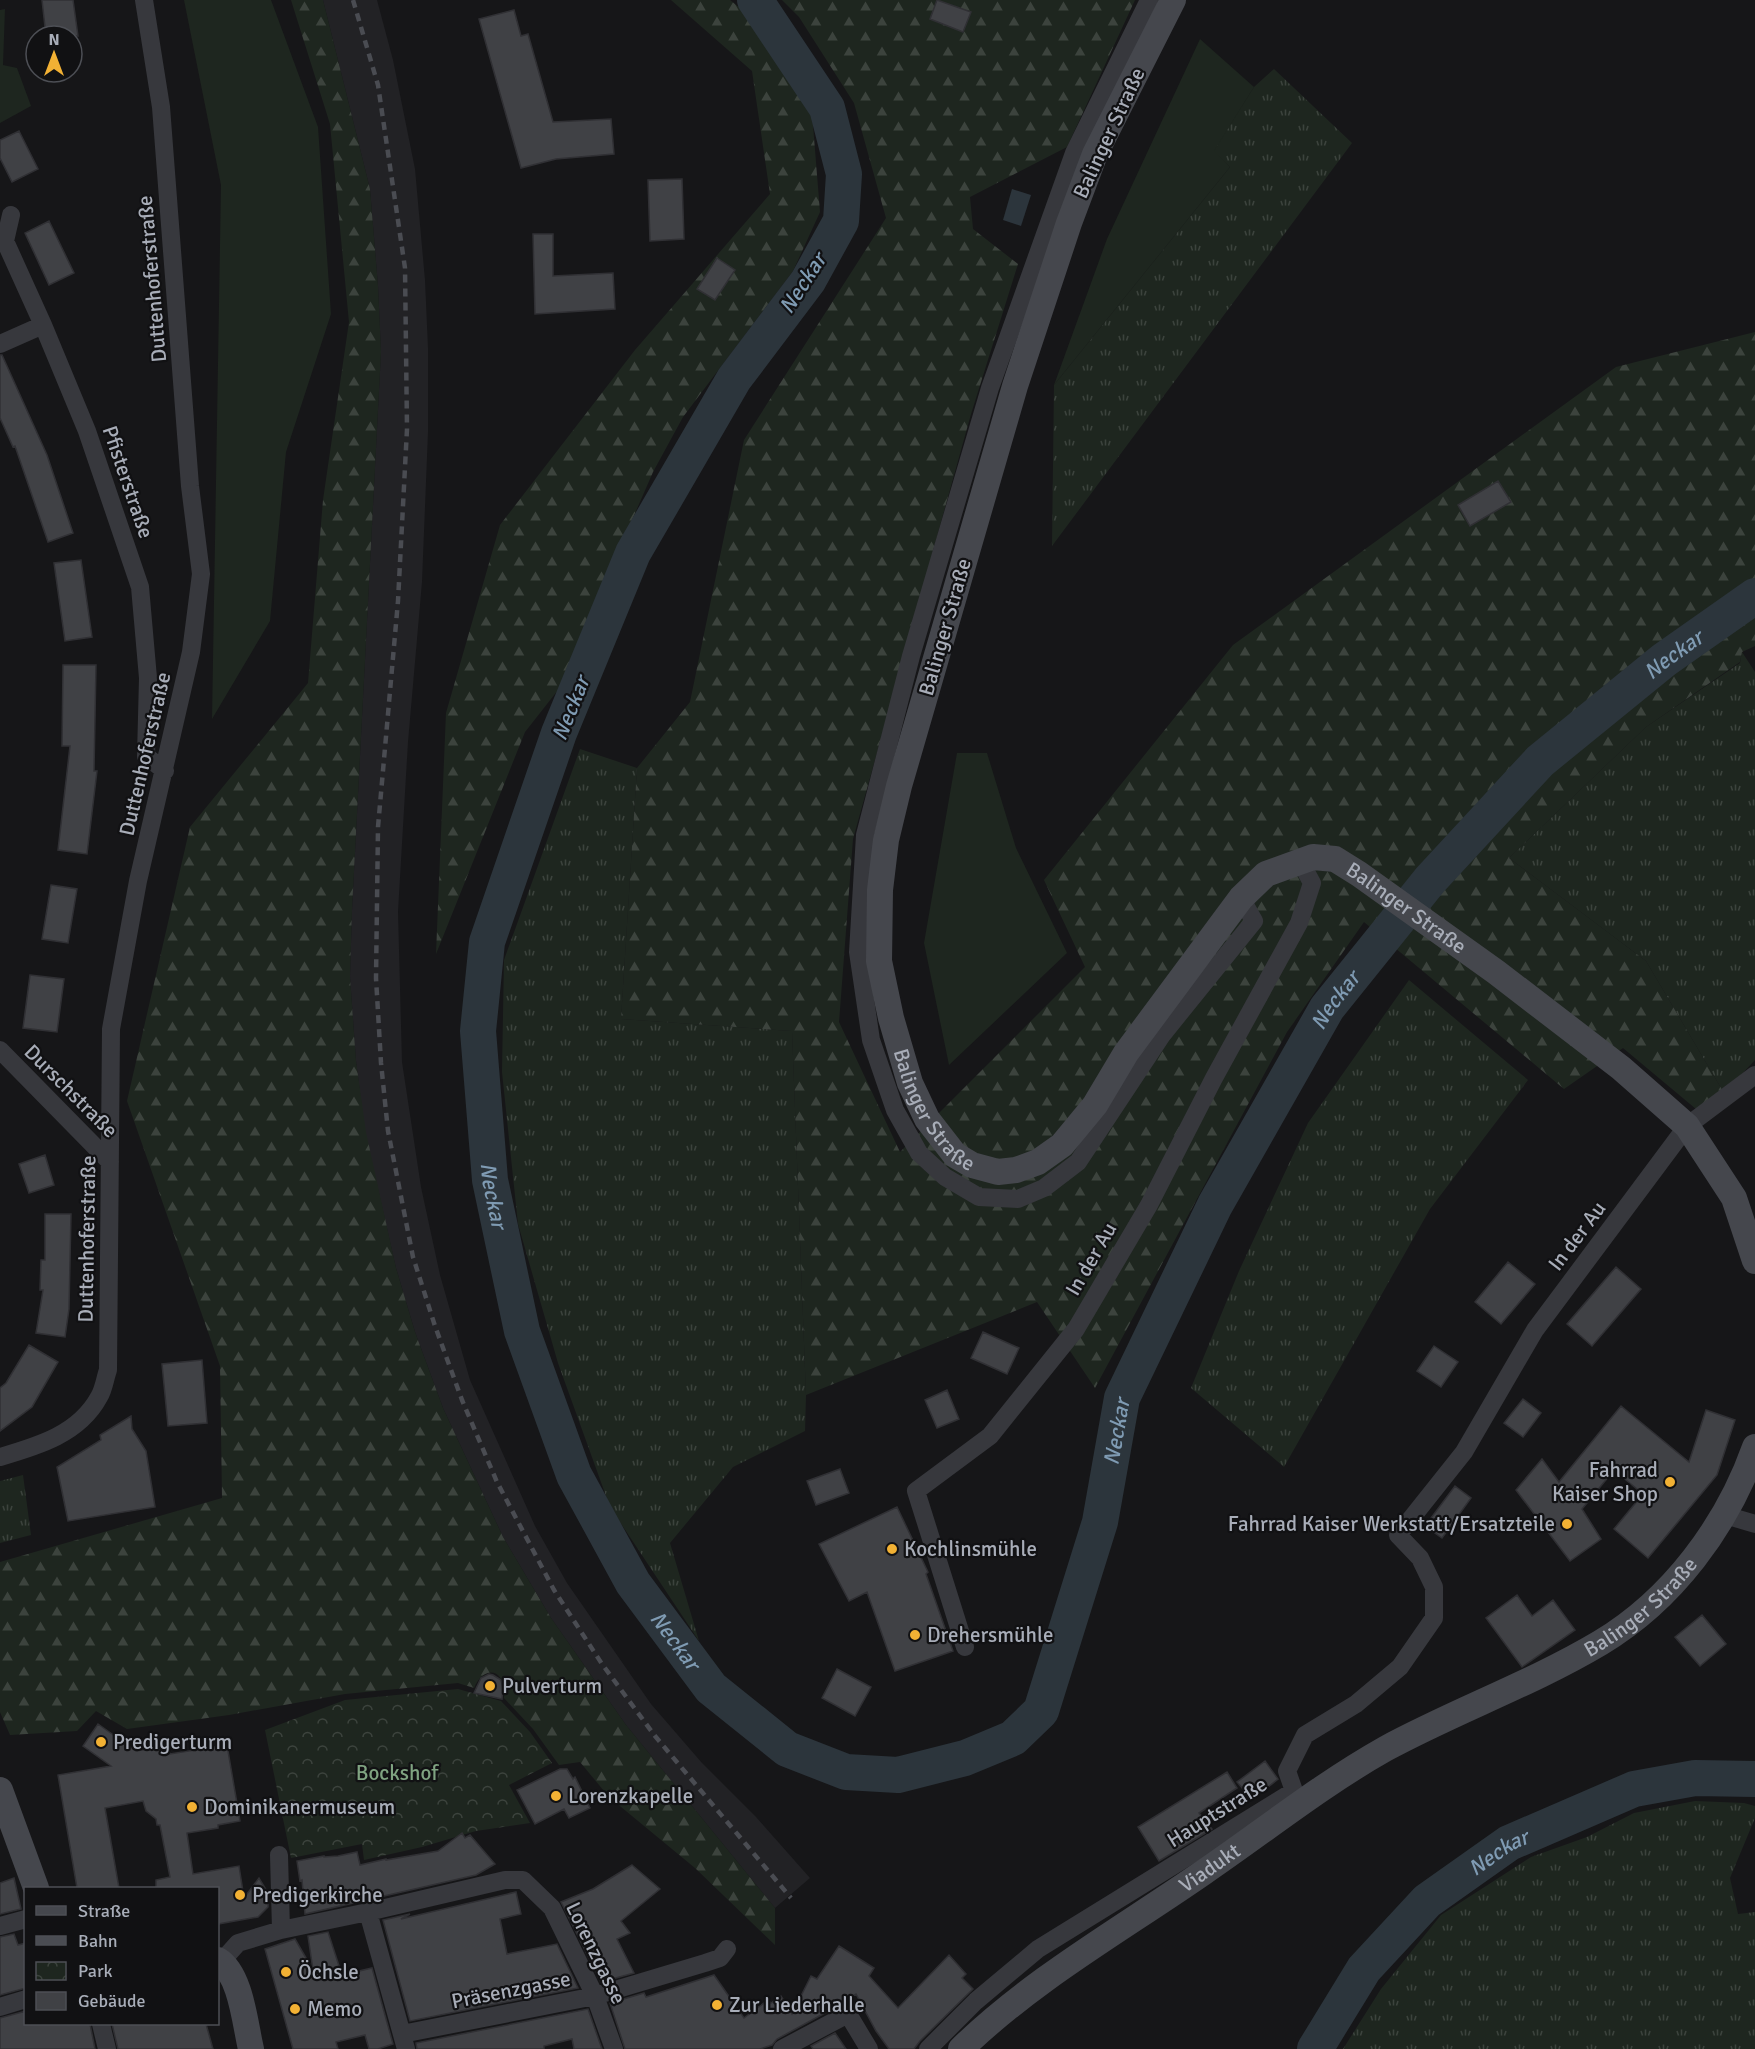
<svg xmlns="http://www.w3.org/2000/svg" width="1755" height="2049" font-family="Signika,sans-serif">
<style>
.built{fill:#222225}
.grass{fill:url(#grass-tufts)}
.forest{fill:url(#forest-firs)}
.park{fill:url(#park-crowns)}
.garden{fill:#1e261f}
.water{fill:#2c353c}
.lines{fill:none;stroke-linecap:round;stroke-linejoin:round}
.river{stroke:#2c353c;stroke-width:36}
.building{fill:#404145;stroke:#303034;stroke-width:1.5}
.street{stroke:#37383d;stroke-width:18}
.secondary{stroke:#45474d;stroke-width:26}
.rail{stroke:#4a4c52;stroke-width:4.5;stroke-dasharray:8 6;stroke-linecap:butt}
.poi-dot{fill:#f2b134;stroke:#111113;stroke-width:2}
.labels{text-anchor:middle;stroke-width:4.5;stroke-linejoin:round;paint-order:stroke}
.street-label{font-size:21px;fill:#a8adb8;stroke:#111113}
.poi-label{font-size:21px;fill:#a8adb8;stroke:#111113;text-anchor:start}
.park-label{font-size:21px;fill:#7fa381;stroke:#111113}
.water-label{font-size:22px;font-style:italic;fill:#7f9bb3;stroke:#111113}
</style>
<defs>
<pattern id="grass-tufts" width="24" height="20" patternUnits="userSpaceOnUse" patternTransform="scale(1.5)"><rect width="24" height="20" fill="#1e261f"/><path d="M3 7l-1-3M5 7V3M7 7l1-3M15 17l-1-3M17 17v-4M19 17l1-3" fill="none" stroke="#3c433d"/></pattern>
<pattern id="forest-firs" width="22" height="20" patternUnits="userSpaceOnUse" patternTransform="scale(1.5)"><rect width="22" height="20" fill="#1e261f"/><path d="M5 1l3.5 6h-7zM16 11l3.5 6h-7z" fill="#3c433d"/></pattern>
<pattern id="park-crowns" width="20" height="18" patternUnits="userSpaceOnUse" patternTransform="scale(1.5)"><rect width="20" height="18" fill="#1e261f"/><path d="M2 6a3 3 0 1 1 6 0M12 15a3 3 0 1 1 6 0" fill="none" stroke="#3c433d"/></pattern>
</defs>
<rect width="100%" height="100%" fill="#161618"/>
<path class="built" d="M323,0H377L393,60L415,169L425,280L428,348V432L422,582L408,742L398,912L402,1062L421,1187L440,1275L470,1380L535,1526L567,1583L651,1704L702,1763L756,1817L810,1878L775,1908L626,1725L551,1618L503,1537L443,1408L415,1332L396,1268L365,1132L356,1061L350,977L352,910L381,352L378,286L370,189Z"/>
<path class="grass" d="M1274,69L1352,143L1052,546L1054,385L1230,167L1213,151L1254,87Z
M1742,652L1755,672V1060L1724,1093L1646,961L1509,858L1646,727L1740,663Z
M580,749L637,768L621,1019L792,1031L806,1395L805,1431L733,1467L670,1543L699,1641L610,1507L558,1363L518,1224L502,1072L504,960Z
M1409,980L1528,1080L1430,1209L1284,1467L1191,1388L1239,1271L1308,1123Z
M23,1475L31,1535L0,1543V1481Z
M1695,1801L1744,1803L1755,1806V1818L1730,1878L1738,1914L1755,1912V2049H1343L1381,1989L1441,1915L1531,1857L1587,1837L1634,1813Z"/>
<path class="forest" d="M291,0H323L370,189L378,286L381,352L352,910L350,977L356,1061L366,1132L396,1268L415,1332L443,1408L503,1537L551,1618L626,1725L775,1908V1945L695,1868L609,1797L580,1762L559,1765L533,1729L504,1698C507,1670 485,1663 474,1688L458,1683L345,1694L229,1715L127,1729L96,1711L77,1731L10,1735L0,1712V1562L222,1498L220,1366L127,1101L190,827L308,683L323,500L349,322L330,124Z
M671,0H730L745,12L812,113L820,212L793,271L683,417L653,472L558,690L525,732L436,954L446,713L500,525L635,350L770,194L752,71Z
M782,0H1135L1067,147L970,197L973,229L1018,264L971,414L853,839L839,1022L900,1152L1085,967L1044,880L1233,645L1616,367L1755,332V646L1742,652L1740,662L1646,727L1509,858L1646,961L1724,1093L1696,1109L1623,1048L1564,1089L1364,922L1287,1032L1095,1388L1037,1302L806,1395L792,1031L621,1019L637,768L690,702L744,440L886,218L854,103L799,17Z"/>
<path class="park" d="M458,1689L501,1701L530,1732L552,1763L509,1785L530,1823L476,1831L422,1847L364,1860L362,1844L291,1858L265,1730L345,1700Z"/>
<path class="garden" d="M184,0H271L318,127L331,314L286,452L270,621L212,719L221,185Z
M5,9L3,65L17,68L31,106L0,123V10Z
M1200,39L1254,87L1214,151L1230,167L1054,385L1107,239Z
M957,753H987L1016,848L1067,953L949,1065L924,943Z"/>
<path class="water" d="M1012,189L1031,195L1021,226L1003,220Z"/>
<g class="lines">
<g class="river">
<path id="s1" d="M755,0L827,108L844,174L841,221L808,281L734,379L633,553L559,733L487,942L478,1031L490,1180L522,1331L574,1475L633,1583L711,1688L787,1749L846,1772L898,1775L965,1758L1013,1738L1041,1711L1100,1522L1122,1398L1215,1205L1327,1008L1430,880L1540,761L1664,660L1755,596"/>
<path id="s2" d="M1315,2049L1364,1969L1427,1901L1509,1843L1634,1789L1695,1778L1755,1779"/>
</g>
</g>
<path class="building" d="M42,0H73L78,36H46Z
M937,0L971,12L963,32L930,19Z
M514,10L521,36L528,34L553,122L611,119L614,154L556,159L521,168L479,19Z
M19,131L38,169L12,182L0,158V140Z
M682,179L684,239L650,241L648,180Z
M49,221L74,273L49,285L25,233Z
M533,234H553V276L613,273L615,309L535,314Z
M717,258L735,270L715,300L697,289Z
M0,355H2L47,455L73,533L48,542L15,446L13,447L0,418Z
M1498,481L1511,502L1470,526L1458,505Z
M81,560L92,637L65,641L54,563Z
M63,665H96L94,771H97L87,854L58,850L70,746H62Z
M51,885L77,889L68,943L42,939Z
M30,975L64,979L57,1032L23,1028Z
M45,1155L54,1185L29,1193L19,1164Z
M45,1214H71L69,1309L65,1337L36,1333L43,1290H40L41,1260H45Z
M1508,1262L1535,1284L1501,1324L1475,1302Z
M1616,1267L1641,1289L1592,1346L1567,1324Z
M983,1332L1019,1348L1007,1374L971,1358Z
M29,1345L58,1362L32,1407L0,1431V1388L6,1383Z
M1434,1346L1458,1362L1441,1387L1417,1371Z
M202,1360L207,1423L168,1426L162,1364Z
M947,1390L959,1419L937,1428L925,1400Z
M1523,1399L1541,1413L1523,1437L1504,1423Z
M1621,1406L1689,1462L1706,1410L1735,1420L1717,1475L1648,1558L1614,1529L1643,1494L1614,1470L1582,1509L1601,1539L1570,1561L1516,1490L1542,1459L1559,1482Z
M131,1416L132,1429L146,1451L155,1507L68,1521L57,1467L101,1440L100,1435Z
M840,1469L849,1493L816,1505L807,1481Z
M1455,1486L1471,1498L1442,1538L1425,1526Z
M897,1507L928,1572L926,1574L953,1651L895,1671L867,1592L849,1601L819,1544Z
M1517,1595L1532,1616L1553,1600L1575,1630L1522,1667L1486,1618Z
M1702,1615L1726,1644L1700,1666L1675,1637Z
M837,1669L871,1687L855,1716L822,1698Z
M489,1674L493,1675L501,1680L503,1689L502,1699L474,1693L481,1678Z
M98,1724L136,1751L168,1746L170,1754L227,1745L240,1821L218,1825V1828L187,1833L193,1874L239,1866L244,1898L259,1878L268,1893V1907L258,1917L218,1924V1888H156V1880L170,1877L160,1825H157L156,1819L146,1811L143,1801L105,1808L119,1888H77L58,1775L111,1766L83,1746Z
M1265,1761L1278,1779L1252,1800L1237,1782Z
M560,1769H567L573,1779L575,1777L590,1808L569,1818L564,1809L535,1824L517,1790Z
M1227,1772L1237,1788L1199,1813L1212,1829L1159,1861L1138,1827Z
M462,1833L465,1838L470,1835L495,1864L476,1875L305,1914L302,1880L300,1881L297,1861L324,1856V1857L338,1856L357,1852L360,1865L386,1859V1860L438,1851Z
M632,1865L660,1889L621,1921L630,1933L617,1939L634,1973L601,1982L561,1902L593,1889Z
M14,1878L21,1909L0,1914V1883Z
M516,1892L521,1914L500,1919L507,1954L557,1944L578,1988L410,2021L383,1920L410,1914L401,1919Z
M328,1932L342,1975L372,1968L393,2044L378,2049H369L365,2035L336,2042L338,2049H293L265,1949L295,1939L313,1970L308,1936Z
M14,1934L18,1945L26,1943V1988L0,1995V1937Z
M839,1946L874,1968L869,1976L898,2008L949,1955L966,1974L962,1978L973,1989L920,2041L914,2049H889L876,2031L856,1994L836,2007L777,2039L772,2045L760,2049H625L610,2003L644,1993L646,1997L714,1975L744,2018L768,2000L771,2003L781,1996L792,2014L811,1976L817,1979Z
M588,2009L602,2049H574L572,2039L544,2046V2049H417L416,2043Z
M26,2011V2024H90L95,2049H0V2018Z
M112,2024H206L213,2049H118Z
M835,2033L846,2049H813L811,2046Z"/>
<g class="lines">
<path class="street" d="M1149,0L1074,153L990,388L911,656L865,835L858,952L871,1040L895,1110L919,1153L945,1177L979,1197L1018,1199L1044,1188L1078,1162L1162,1035L1254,921L1241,898
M11,215L5,241L43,325L87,431L140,587L148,678L146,756L165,771
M0,344L43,325
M0,1050L110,1162
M0,1457C38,1446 79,1434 99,1397C104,1389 105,1378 108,1370L111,1029L138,881L191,652L201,574L190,486L161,107L144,0
M1725,1515L1755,1524
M965,1647L916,1491L990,1436L1076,1329L1149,1205L1214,1078L1299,923L1312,883L1300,861
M279,1855L281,1930
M368,1912L406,2049
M0,1926L26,1919
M221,1962L238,1943L281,1930L368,1912L505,1880H523L552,1908L595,1996L614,2049
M0,2007L26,1999
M101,2024L107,2049
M402,2034L595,1996L705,1963L720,1958L727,1949
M782,2049L848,2014L869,2049
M928,2049L976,2001L1038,1949L1294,1791L1287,1771L1305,1735L1356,1704L1400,1667L1434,1618V1587L1420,1558L1398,1535L1464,1452L1535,1330L1687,1126L1755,1075"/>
<g class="secondary">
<path id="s3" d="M1173,0L1095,154L1069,223L1015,386L899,786L886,840L880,890L879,961L891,1018L910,1083L927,1119L955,1155L972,1165L998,1172L1016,1170L1038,1162L1062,1145L1095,1105L1126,1053L1241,898L1266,874L1313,857L1335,859L1359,874L1496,972L1621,1068L1687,1126L1734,1198L1755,1261"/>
<path d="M0,1790L36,1888"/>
<path d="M218,1960C241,1974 245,2024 251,2049"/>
<path id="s4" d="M961,2049C1033,1979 1122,1929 1204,1872C1264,1831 1321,1785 1385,1749C1455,1711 1531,1684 1600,1643C1672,1600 1727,1526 1755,1447"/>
</g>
<path class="rail" d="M353,0L378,85L405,268L407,429L398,601L378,827L376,978L381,1063L388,1131L413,1257L435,1326L462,1400L497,1482L554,1590L602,1664L655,1736L791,1898"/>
</g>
<g class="poi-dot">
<circle cx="1670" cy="1482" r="6"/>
<circle cx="1567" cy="1524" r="6"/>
<circle cx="892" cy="1549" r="6"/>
<circle cx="915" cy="1635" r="6"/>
<circle cx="490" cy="1686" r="6"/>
<circle cx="101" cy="1742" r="6"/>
<circle cx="556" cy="1796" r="6"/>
<circle cx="192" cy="1807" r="6"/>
<circle cx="240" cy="1895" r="6"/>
<circle cx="286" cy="1972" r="6"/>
<circle cx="717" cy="2005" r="6"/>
<circle cx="295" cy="2009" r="6"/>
</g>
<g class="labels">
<g class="street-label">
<text transform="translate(1109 133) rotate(-65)" y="7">Balinger Straße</text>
<text transform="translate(152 279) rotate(-95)" y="7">Duttenhoferstraße</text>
<text transform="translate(128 482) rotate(71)" y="7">Pfisterstraße</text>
<text transform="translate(945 627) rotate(-74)" y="7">Balinger Straße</text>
<text transform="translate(145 754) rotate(-77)" y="7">Duttenhoferstraße</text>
<text dy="7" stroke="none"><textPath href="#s3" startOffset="1839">Balinger Straße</textPath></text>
<text transform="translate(71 1091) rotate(45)" y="7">Durschstraße</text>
<text dy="7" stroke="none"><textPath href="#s3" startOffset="1173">Balinger Straße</textPath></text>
<text transform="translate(1577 1236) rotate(-53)" y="7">In der Au</text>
<text transform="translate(87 1239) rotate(-89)" y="7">Duttenhoferstraße</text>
<text transform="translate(1091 1259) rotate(-60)" y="7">In der Au</text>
<text dy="7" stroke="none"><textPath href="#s4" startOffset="814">Balinger Straße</textPath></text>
<text transform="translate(1217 1812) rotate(-32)" y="7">Hauptstraße</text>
<text dy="7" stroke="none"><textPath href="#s4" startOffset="308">Viadukt</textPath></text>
<text transform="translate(596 1953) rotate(64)" y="7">Lorenzgasse</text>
<text transform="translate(511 1990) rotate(-11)" y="7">Präsenzgasse</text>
</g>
<g class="poi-label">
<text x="1658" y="1477" text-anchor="end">Fahrrad<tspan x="1658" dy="24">Kaiser Shop</tspan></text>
<text x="1555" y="1531" text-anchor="end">Fahrrad Kaiser Werkstatt/Ersatzteile</text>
<text x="904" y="1556">Kochlinsmühle</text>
<text x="927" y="1642">Drehersmühle</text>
<text x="502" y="1693">Pulverturm</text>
<text x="113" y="1749">Predigerturm</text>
<text x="568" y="1803">Lorenzkapelle</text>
<text x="204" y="1814">Dominikanermuseum</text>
<text x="252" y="1902">Predigerkirche</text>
<text x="298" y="1979">Öchsle</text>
<text x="729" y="2012">Zur Liederhalle</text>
<text x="307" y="2016">Memo</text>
</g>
<g class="park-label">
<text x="397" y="1780">Bockshof</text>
</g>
<g class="water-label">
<text transform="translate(802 283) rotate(-57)" y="8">Neckar</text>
<text dy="8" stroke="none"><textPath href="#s1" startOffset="3488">Neckar</textPath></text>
<text transform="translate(570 708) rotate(-68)" y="8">Neckar</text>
<text dy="8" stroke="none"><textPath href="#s1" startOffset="3002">Neckar</textPath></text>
<text dy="8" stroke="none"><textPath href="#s1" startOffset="1308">Neckar</textPath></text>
<text dy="8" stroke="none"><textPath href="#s1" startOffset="2516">Neckar</textPath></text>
<text dy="8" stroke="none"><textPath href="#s1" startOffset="1794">Neckar</textPath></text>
<text dy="8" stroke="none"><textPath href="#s2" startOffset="273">Neckar</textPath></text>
</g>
</g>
<rect x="24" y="1887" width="195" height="138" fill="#111113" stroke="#4d4f55" stroke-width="1.5"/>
<rect x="36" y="1906" width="30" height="9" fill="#45474d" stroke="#4d4f55" stroke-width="1.5"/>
<text x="78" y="1917" font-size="18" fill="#a8adb8">Straße</text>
<rect x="36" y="1936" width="30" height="9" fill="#4a4c52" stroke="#4d4f55" stroke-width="1.5"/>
<text x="78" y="1947" font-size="18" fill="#a8adb8">Bahn</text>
<rect x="36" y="1962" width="30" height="18" fill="url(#park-crowns)" stroke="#4d4f55" stroke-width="1.5"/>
<text x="78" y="1977" font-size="18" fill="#a8adb8">Park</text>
<rect x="36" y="1992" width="30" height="18" fill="#404145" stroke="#4d4f55" stroke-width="1.5"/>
<text x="78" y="2007" font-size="18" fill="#a8adb8">Gebäude</text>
<g transform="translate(54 54)"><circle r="28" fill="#111113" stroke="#4d4f55" stroke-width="1.5"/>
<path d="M0-4.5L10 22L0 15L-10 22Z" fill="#f2b134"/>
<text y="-9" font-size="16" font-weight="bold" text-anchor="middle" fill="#a8adb8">N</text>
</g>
</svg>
